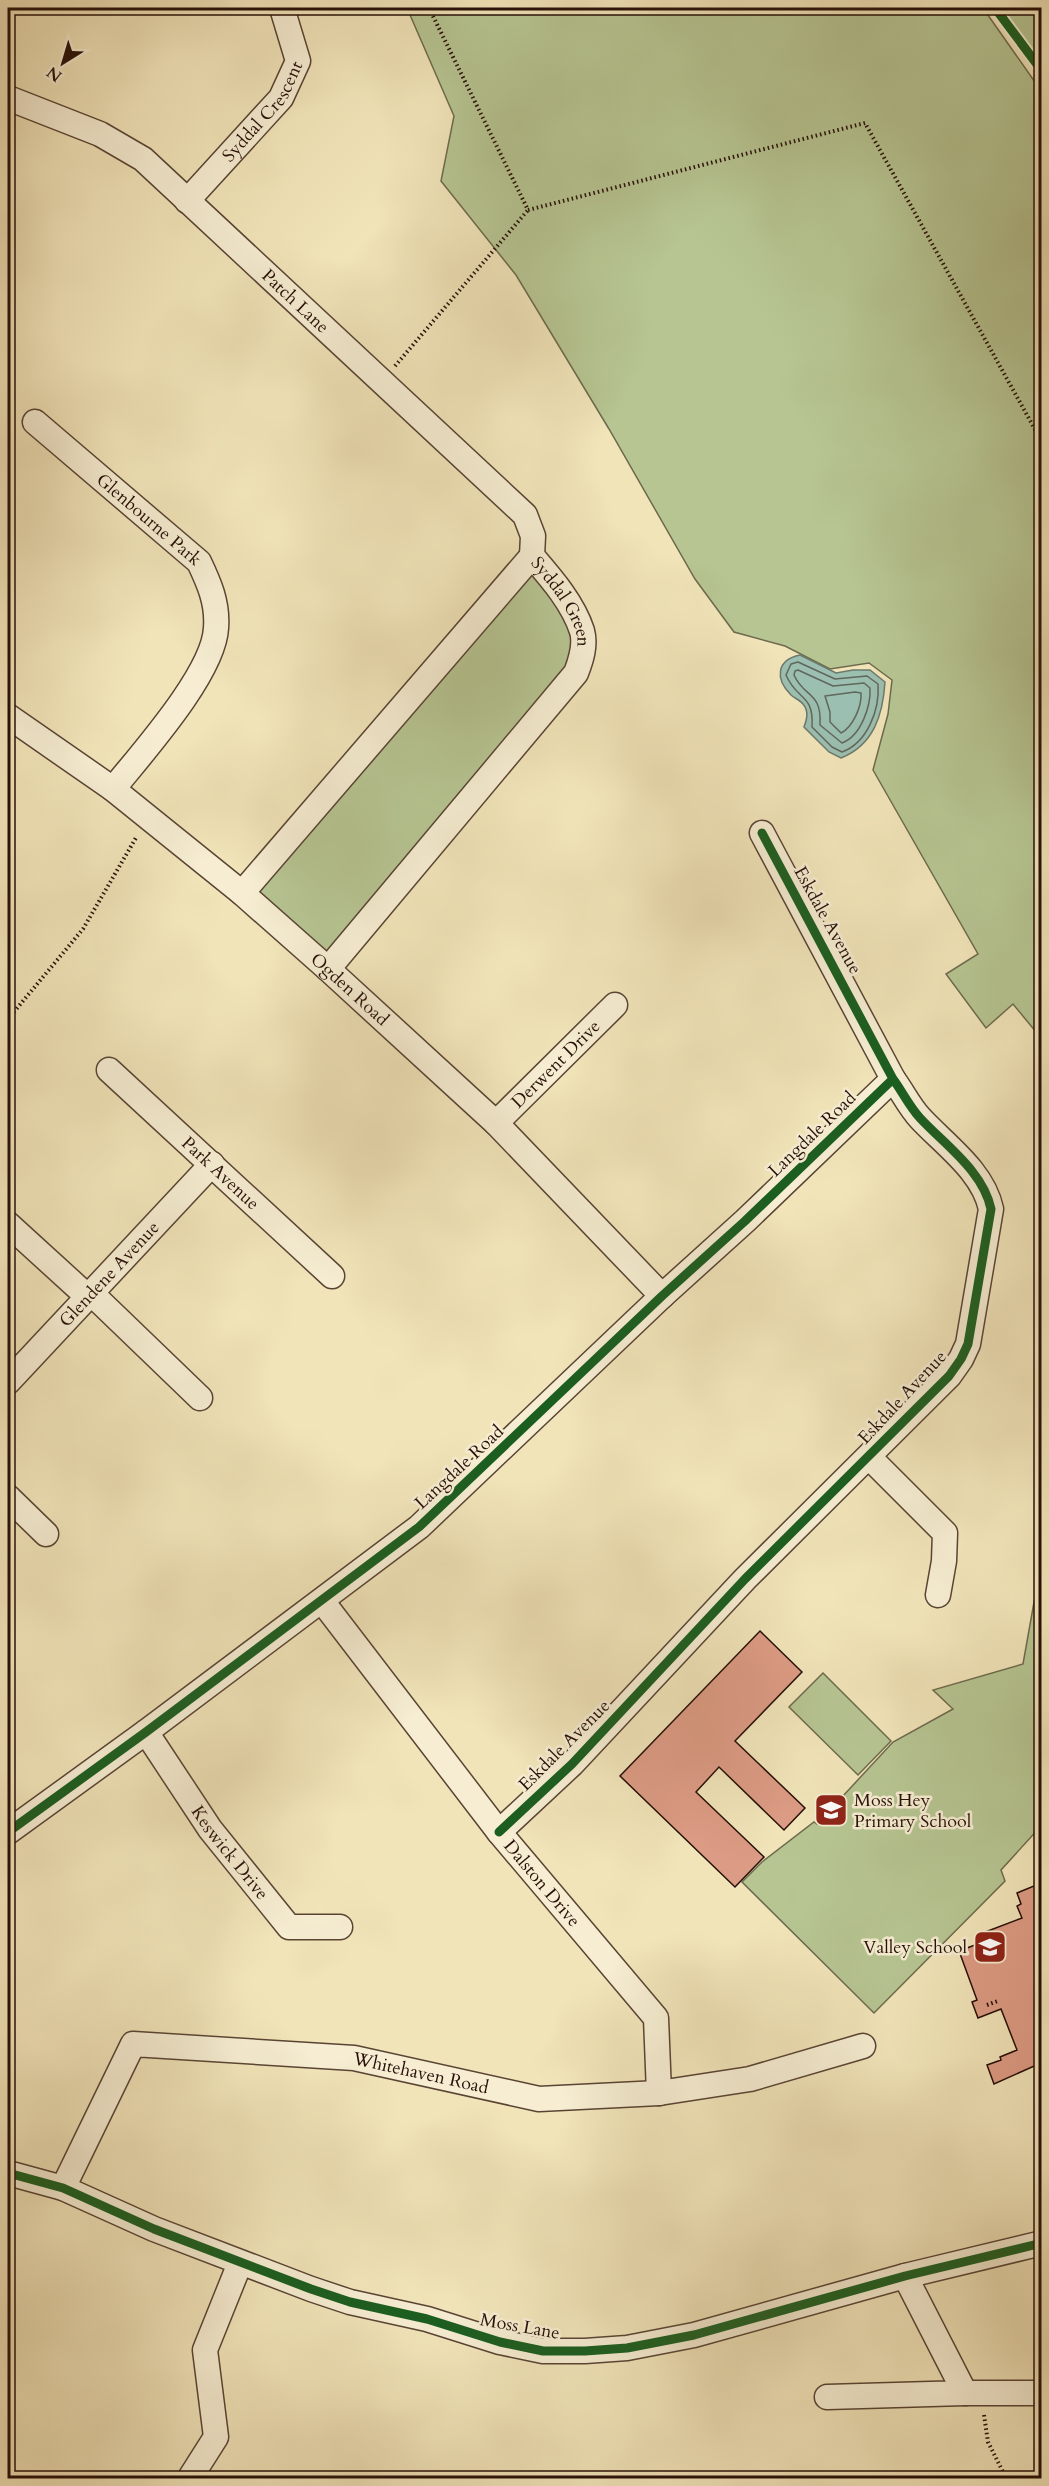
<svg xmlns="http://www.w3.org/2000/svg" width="1049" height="2486" font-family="Cardo,serif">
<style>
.green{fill:#b6c592;stroke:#6e6a4d;stroke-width:1.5}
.water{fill:#9bbfb0;stroke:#6c796d;stroke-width:1.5}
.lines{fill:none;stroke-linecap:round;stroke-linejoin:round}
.shore{stroke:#60675c;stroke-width:1.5}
.building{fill:#dc9b84;stroke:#260f08;stroke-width:1.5}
.service-casing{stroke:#594434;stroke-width:15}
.minor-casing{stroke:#594434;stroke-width:27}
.path{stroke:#260f08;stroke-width:4;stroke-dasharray:1.5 3;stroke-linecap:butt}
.service{stroke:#f6edd2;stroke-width:12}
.minor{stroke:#f6edd2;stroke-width:24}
.cycleway-casing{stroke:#f6edd2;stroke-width:13}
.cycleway{stroke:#1b5e20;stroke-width:9}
.labels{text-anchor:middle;stroke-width:5;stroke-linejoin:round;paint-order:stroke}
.street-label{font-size:18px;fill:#260f08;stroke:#f6edd2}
.poi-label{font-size:18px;fill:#260f08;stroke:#f6edd2;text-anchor:start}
</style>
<rect width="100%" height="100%" fill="#f1e4b9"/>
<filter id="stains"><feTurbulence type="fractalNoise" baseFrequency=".00333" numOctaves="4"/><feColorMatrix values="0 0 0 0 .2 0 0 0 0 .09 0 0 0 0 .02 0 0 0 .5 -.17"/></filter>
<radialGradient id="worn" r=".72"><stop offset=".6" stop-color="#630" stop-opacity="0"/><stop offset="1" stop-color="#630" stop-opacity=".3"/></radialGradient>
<path class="green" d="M407,8H983L1042,92L1041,1038L1013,1004L986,1028L946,974L978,954L873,770L888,714L892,680L869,663L830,669L785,646L734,632L695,579L609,429L516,275L441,181L454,116Z
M995,8H1041V71V70Z
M532,556L583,654L328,969L242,893Z
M1041,1563V1826L1001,1870L1005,1881L874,2013L742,1882L762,1862L814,1822L817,1824L893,1742L953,1709L933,1690L1023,1664Z
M823,1673L891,1741L858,1775L789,1707Z"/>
<path class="water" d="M800,655L836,673L853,670H870L885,682C883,714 874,745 841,758L829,752L804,727C807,719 809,711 803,704C800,700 794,698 791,695C775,679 776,660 800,655Z"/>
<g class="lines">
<path class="shore" d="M798,662L835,679L867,676L878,684C880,710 867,743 842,752L832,747L812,727C814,693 797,701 786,675L791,664Z
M798,670L833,686L864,683L870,688C871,706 861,736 842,743L820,725C822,691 804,698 794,675L795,671Z
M855,692L861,693C862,706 853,727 841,733L830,722V712L825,696Z"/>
</g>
<path class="building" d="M760,1631L802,1672L735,1741L805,1808L784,1830L719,1767L696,1792L764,1857L735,1887L620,1776Z
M1041,1883V2063L994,2084L987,2065L1001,2060L1000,2057L1017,2050L1001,2009L978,2018L972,2002L977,2000L959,1951L983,1942L980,1934L1022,1918L1017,1906L1021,1904L1017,1893Z"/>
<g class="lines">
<g class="service-casing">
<path id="service" d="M1041,70L1042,71"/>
</g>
<g class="minor-casing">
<g id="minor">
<path id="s1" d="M8,98L100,134L143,159L525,515L533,536L532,556"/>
<path id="s2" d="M187,201L281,98L298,61L282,8"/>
<path id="s3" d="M35,422L199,562C209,583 218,603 216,628C214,673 142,753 113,789"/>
<path id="s4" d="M8,716L113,789L242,893L328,969L496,1123L662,1296"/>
<path id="s5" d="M242,893L532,556C551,578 573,603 582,631C586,645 581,660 576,673L328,969"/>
<path id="s6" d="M109,1070L332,1276"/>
<path id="s7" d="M496,1123L615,1005"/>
<path d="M8,1224L88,1297"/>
<path d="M91,1293L200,1398"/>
<path id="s8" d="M8,1382L212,1164"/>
<path d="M869,1457L945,1533L944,1561L938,1595"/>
<path d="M8,1497L46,1534"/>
<path id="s9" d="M322,1601L499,1832L656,2018L659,2093"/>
<path id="s10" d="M146,1732L210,1829L289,1927H340"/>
<path d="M8,1832L146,1732L419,1527L662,1296L745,1221L893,1079"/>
<path d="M499,1832L572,1764L745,1579L949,1376L961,1359L968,1344L991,1209C983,1171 945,1145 920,1118C909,1106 902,1091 893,1079L762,833"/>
<path d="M8,2173L63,2188L154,2229L311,2289L350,2302L427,2319L500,2342L543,2351H585L627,2348L694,2335L905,2276L1042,2243"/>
<path id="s11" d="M63,2188L133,2044L354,2058L539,2099L659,2093L750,2079L863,2046"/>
<path d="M965,2393H1042"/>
<path d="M827,2397L965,2393L905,2276"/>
<path d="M190,2478L216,2437L205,2350L240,2263"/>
</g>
</g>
<path class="path" d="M429,8L528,210L865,123L1042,442
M395,366L528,210
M8,1019L83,929L137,836
M987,2005L998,2001
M984,2415L988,2442L1006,2478"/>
<use href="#service" class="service"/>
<use href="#minor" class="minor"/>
<g class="cycleway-casing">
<path id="cycleway" d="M995,8L1042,71
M8,1832L146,1732L419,1527L662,1296L745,1221L893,1079
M499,1832L572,1764L745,1579L949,1376L961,1359L968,1344L991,1209C983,1171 945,1145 920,1118C909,1106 902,1091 893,1079L762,833
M8,2173L63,2188L154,2229L311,2289L350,2302L427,2319L500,2342L543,2351H585L627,2348L694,2335L905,2276L1042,2243"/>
</g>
<use href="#cycleway" class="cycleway"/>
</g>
<defs>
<g id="school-square" transform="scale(1.725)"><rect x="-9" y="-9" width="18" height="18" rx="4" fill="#8f2418" stroke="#f6edd2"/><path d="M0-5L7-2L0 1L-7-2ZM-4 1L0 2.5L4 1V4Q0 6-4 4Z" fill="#fff"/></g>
</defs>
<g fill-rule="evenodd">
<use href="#school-square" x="831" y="1810"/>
<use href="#school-square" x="990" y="1947"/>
</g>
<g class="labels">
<g class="street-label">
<text dy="6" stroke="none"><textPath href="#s2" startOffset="118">Syddal Crescent</textPath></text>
<text dy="6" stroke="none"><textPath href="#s1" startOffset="357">Patch Lane</textPath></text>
<text dy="6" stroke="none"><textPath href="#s3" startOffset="150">Glenbourne Park</textPath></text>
<text dy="6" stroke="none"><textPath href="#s5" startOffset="500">Syddal Green</textPath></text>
<text transform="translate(828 920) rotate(61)" y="6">Eskdale Avenue</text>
<text dy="6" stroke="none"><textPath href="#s4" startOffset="438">Ogden Road</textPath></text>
<text dy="6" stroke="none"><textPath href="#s7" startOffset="84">Derwent Drive</textPath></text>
<text transform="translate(812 1134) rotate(-44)" y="6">Langdale Road</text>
<text dy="6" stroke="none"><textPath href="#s6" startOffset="152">Park Avenue</textPath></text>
<text dy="6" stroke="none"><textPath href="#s8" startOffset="148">Glendene Avenue</textPath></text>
<text transform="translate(902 1397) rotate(-47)" y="6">Eskdale Avenue</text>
<text transform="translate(459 1467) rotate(-43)" y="6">Langdale Road</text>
<text transform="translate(564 1745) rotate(-45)" y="6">Eskdale Avenue</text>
<text dy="6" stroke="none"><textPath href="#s10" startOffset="147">Keswick Drive</textPath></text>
<text dy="6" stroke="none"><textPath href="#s9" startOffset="358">Dalston Drive</textPath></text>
<text dy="6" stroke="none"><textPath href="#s11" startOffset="450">Whitehaven Road</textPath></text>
<text transform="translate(520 2326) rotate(10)" y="6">Moss Lane</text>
</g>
<g class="poi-label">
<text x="854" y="1806">Moss Hey<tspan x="854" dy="21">Primary School</tspan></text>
<text x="967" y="1953" text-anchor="end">Valley School</text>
</g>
</g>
<rect width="1049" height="2486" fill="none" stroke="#f1e4b9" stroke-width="30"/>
<rect x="9" y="9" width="1031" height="2468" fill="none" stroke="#260f08" stroke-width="3"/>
<rect x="15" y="15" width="1019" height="2456" fill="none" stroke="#260f08" stroke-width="1.5"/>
<g transform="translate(63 63) rotate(217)" stroke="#f6edd2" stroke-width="4.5" paint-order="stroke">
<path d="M0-4.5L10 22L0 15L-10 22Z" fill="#260f08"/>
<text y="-9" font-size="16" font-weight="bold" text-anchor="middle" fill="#260f08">N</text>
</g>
<rect width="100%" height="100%" filter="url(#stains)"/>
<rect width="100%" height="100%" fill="url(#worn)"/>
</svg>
